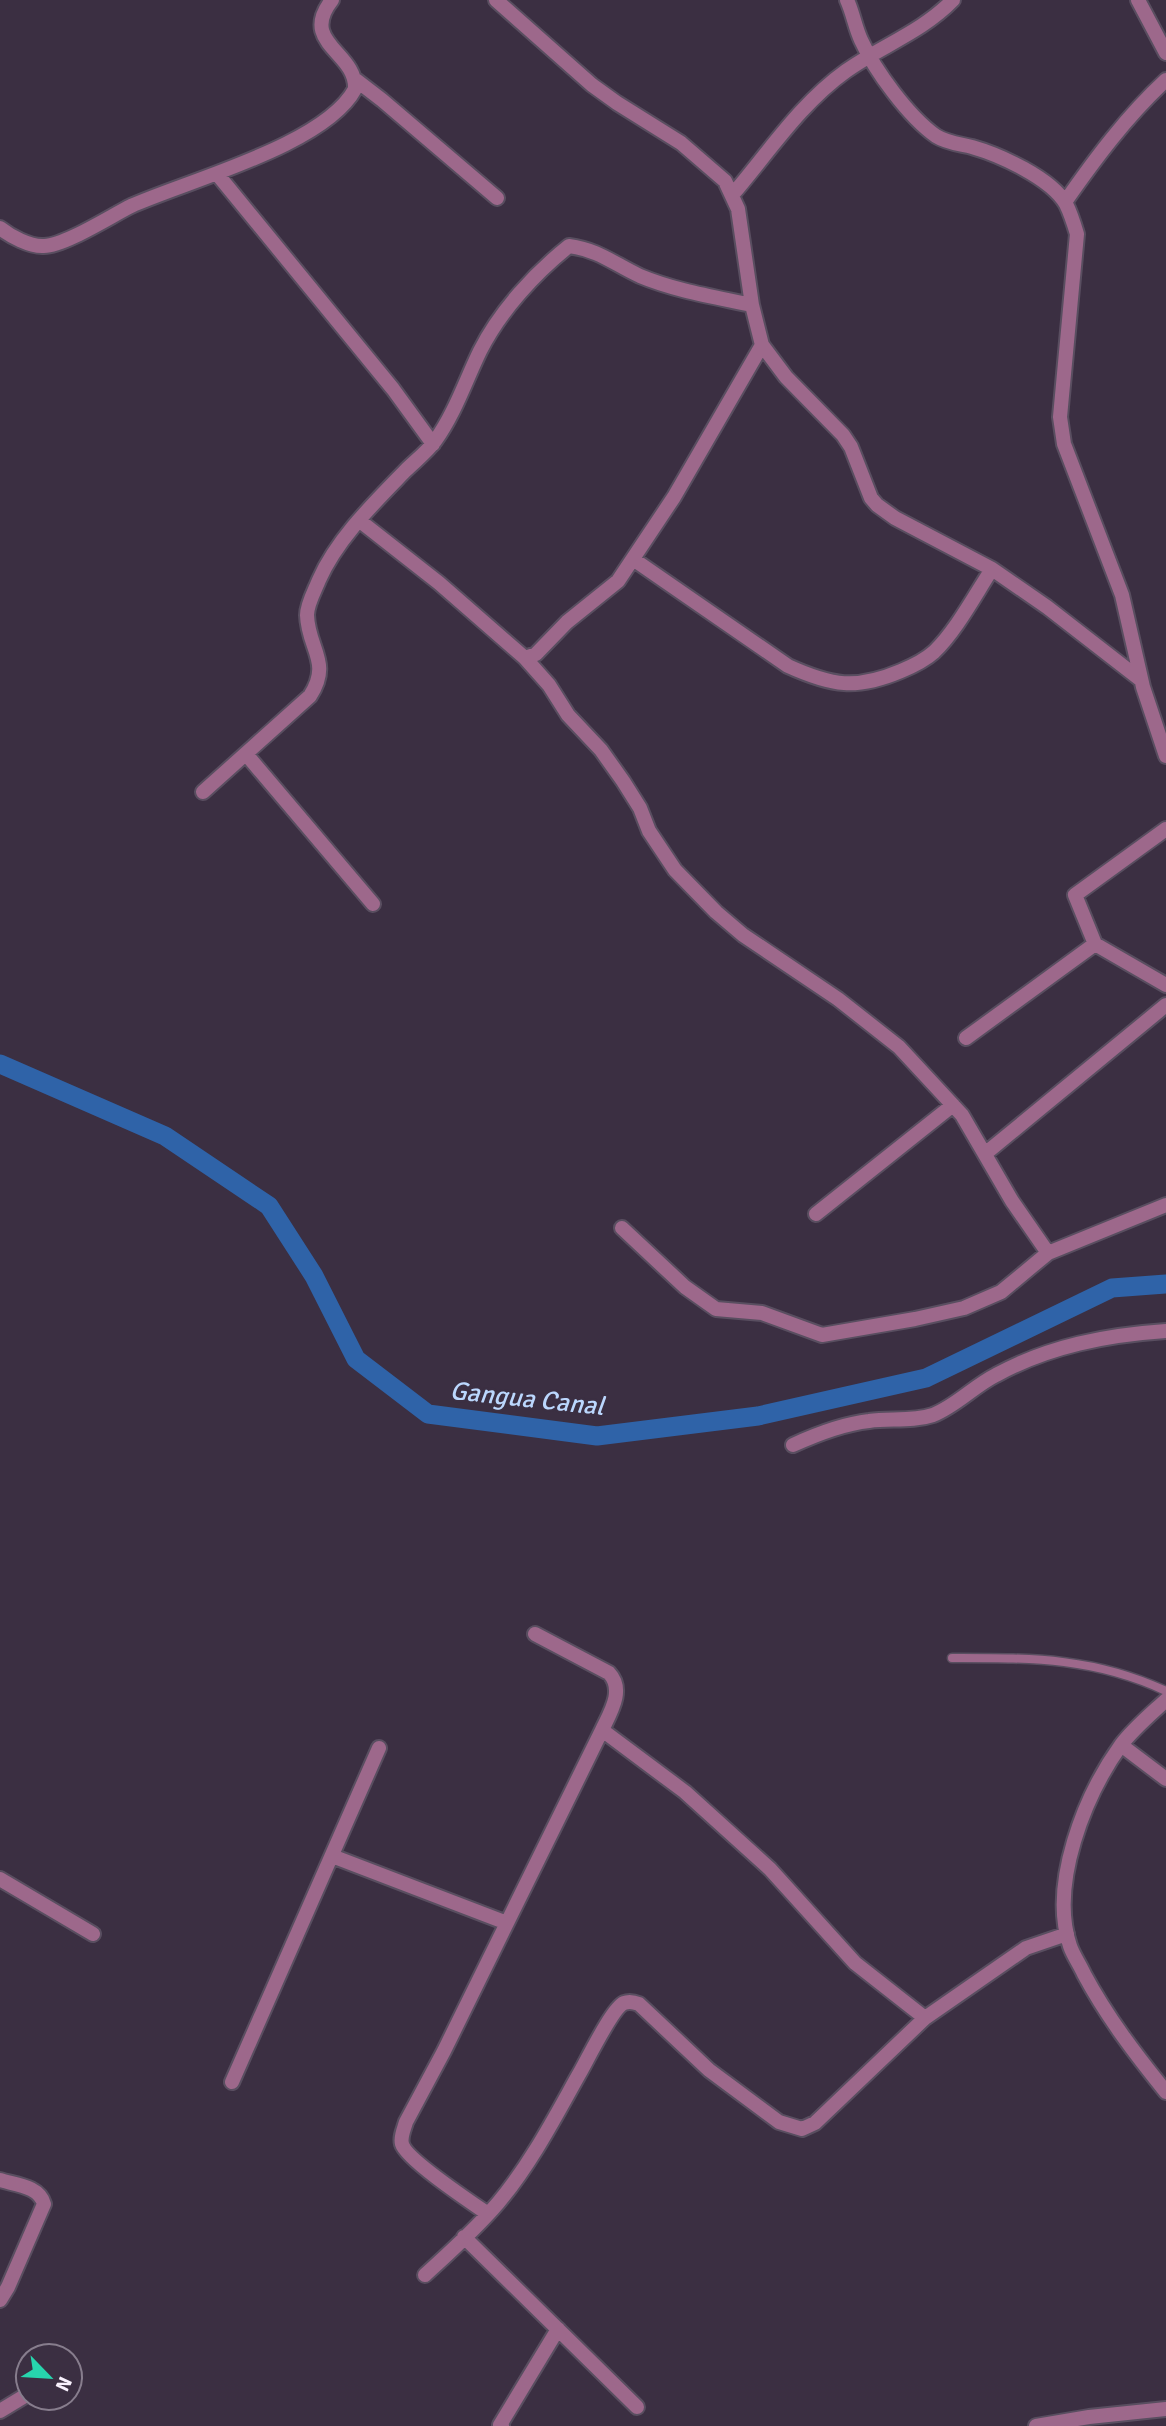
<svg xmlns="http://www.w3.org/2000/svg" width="1166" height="2426" font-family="Signika,sans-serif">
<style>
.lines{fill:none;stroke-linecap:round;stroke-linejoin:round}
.canal{stroke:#2f63a8;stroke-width:19}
.service-casing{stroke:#594e60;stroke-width:11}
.minor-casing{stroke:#594e60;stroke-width:18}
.service{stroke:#9d688b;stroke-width:8}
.minor{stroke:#9d688b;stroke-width:14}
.labels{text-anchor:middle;stroke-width:5;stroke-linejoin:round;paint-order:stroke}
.water-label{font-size:26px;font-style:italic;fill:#bbd7fd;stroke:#3b2f42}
</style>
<rect width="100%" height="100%" fill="#3b2f42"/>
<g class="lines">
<path class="canal" d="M0,1064L165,1136L269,1206L314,1276L356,1359L428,1414L597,1436L758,1416L926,1378L1112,1288L1166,1284"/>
<g class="service-casing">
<path id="service" d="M952,1658C1031,1658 1093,1657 1166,1691"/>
</g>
<g class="minor-casing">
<path id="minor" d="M496,0L592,85L617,103L681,143L725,181L738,209L752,305L762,345L786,377L843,435L851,447L871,498L877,505L895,518L992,569L1047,607L1141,680
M847,0C853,13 855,27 861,40C875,71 909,117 936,136C947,143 960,144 972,147C1000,155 1051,178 1066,204C1071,214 1074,224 1077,234L1060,417L1064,444L1122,595L1143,687L1166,756
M1138,0L1166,53
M356,80L382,100L497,198
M218,175L393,389L433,444
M733,194C769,152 800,104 846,71C881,46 922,32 953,0
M1065,202C1095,159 1127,116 1166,80
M0,228C10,236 30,247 44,246C64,246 111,216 131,206C189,180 325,145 355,89C357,52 298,43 332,0
M360,521L439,583L525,658L549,685L568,715L601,750L623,781L640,808L649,831L675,870L716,912L743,935L838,999L899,1047L962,1115L1012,1201L1048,1253
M633,559L788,666C832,686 856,690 901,671C913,666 924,661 934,652C956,631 975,595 992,569
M525,658L536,654L567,622L618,581L674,497L762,345
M246,754L373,904
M203,792L310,696C332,662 308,649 307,615C307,604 315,590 319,580C337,539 374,503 405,471C415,461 427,452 435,441C455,413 465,382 480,351C500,311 535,273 569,246C599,250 614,264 640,276C676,291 715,297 752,305
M1166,829L1075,895L1095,944L1166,985
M966,1038L1095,944
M986,1153L1166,1005
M816,1214L953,1105
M622,1228L685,1287L716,1309L762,1313L822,1335L915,1319L964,1308L1001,1292L1048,1253L1166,1205
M793,1445C817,1434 842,1424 869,1421C890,1418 912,1422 933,1415C956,1406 974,1386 996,1375C1049,1346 1107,1335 1166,1331
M1166,1700C1151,1714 1134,1728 1121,1745C1085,1795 1049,1884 1070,1946C1073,1955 1080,1965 1084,1974C1107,2017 1136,2055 1166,2092
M602,1730L685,1792L770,1869L855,1963L925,2018
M1121,1745L1166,1779
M332,1856L507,1923
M0,1879L93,1934
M232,2082L379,1748
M0,2180C16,2185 39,2186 44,2204L8,2287L0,2300
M488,2214C472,2203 406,2159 402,2144C400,2137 404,2129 406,2122L444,2051L602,1730C610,1713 625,1690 609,1673L535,1634
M464,2237L637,2407
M425,2275C450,2252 476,2229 498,2203C530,2165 554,2119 578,2076C586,2063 612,2008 624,2003C629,2001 634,2002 639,2004L709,2070L779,2122L802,2129L815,2123L925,2018L1026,1948L1067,1934
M0,2411L28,2394
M502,2426L500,2425L558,2329
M1036,2426L1089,2417L1166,2409"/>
</g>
<use href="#service" class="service"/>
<use href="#minor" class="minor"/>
</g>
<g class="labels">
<g class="water-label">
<text transform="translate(527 1398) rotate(6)" y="9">Gangua Canal</text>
</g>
</g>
<g transform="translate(49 2377) rotate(115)"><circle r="33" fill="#3b2f42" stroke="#877d8d" stroke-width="2"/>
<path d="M0-5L12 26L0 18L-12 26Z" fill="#27d5ad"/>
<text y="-10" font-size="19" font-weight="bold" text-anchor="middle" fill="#f8f1fd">N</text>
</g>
</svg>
